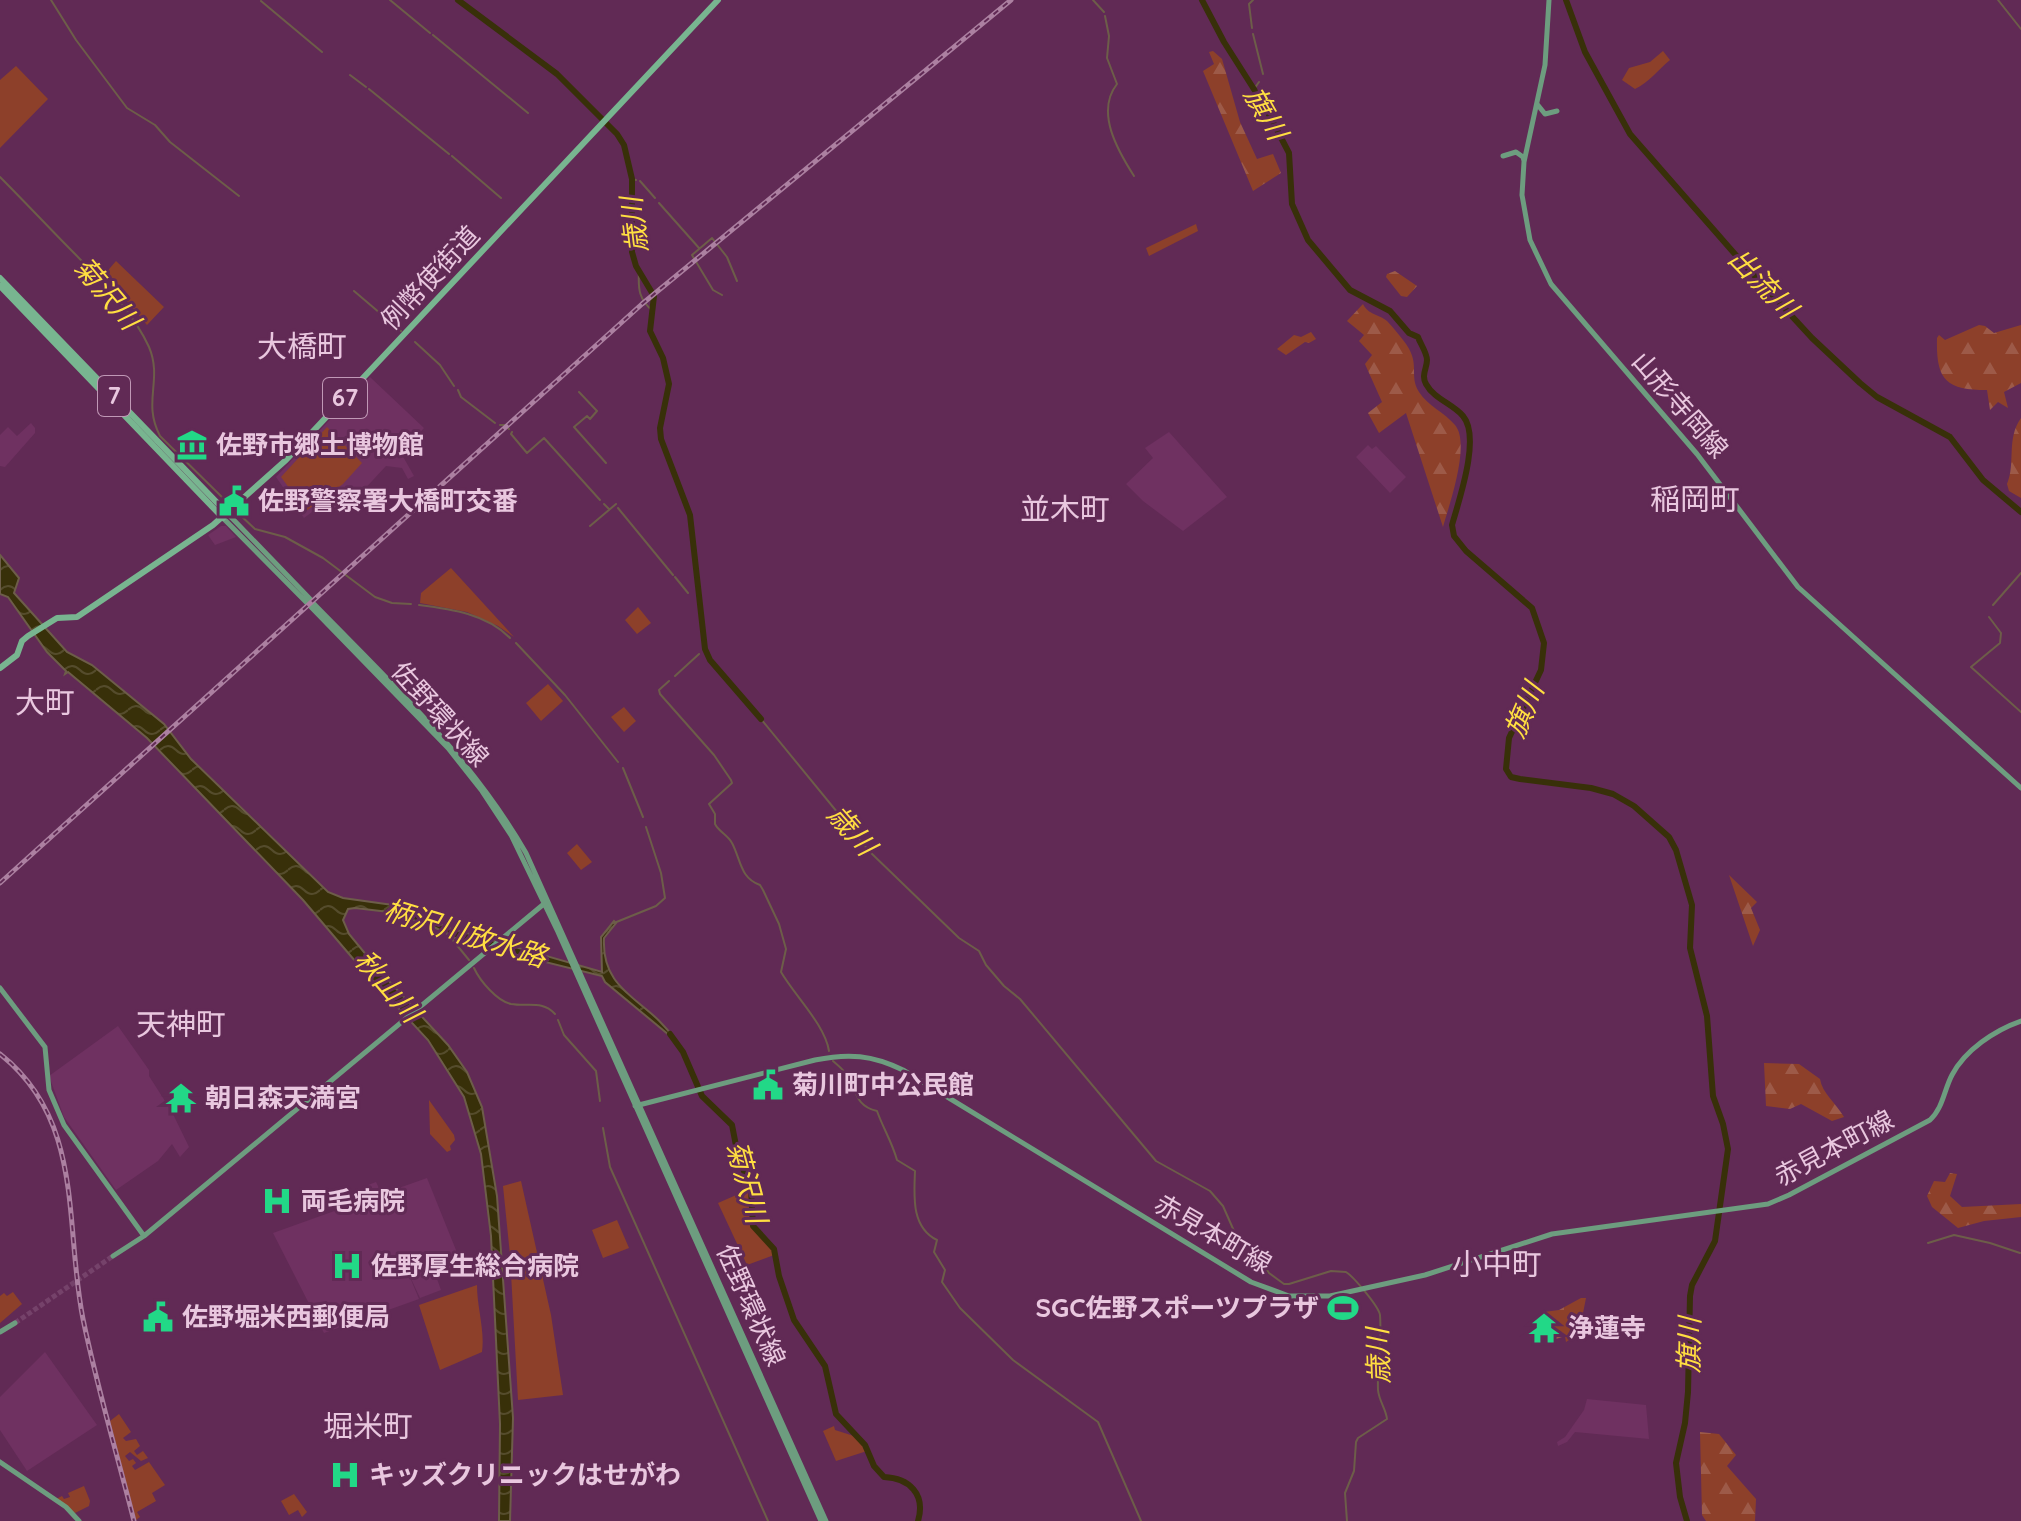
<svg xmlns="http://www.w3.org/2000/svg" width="2021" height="1521" font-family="Quicksand,'Noto Sans JP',sans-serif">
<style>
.built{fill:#6f3161}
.green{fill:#8d402a}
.forest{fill:url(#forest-firs)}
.cemetery{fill:url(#cemetery-stones)}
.water{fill:url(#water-waves);stroke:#6d5d49;stroke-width:2}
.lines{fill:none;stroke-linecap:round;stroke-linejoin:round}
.stream{stroke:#6d5d49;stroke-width:2}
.river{stroke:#383009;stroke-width:6}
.secondary-tunnel{stroke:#75426a;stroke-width:5;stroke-dasharray:5 2.5;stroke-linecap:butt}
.secondary{stroke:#6d9d7f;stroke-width:5}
.primary{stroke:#78b590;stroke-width:6}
.rail-casing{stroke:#ac80a1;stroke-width:5}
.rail{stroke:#612a55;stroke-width:2;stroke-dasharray:6;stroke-linecap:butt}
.labels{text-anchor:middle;stroke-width:6;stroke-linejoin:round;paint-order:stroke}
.shield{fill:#612a55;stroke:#c098b6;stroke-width:2}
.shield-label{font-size:24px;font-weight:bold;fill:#e9c7df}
.street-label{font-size:26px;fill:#e9c7df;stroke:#612a55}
.poi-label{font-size:26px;font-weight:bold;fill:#e9c7df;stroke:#612a55;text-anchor:start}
.water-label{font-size:28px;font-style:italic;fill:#ffde41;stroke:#612a55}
.quarter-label{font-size:30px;fill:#e9c7df;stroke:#612a55}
</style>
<defs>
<pattern id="forest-firs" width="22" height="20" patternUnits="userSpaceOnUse" patternTransform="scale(2)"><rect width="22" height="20" fill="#8d402a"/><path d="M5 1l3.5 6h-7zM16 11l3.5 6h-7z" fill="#9d5a48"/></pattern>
<pattern id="cemetery-stones" width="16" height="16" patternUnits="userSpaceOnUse" patternTransform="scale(2)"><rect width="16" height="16" fill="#8d402a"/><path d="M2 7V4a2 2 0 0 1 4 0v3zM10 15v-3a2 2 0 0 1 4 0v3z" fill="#9d5a48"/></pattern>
<pattern id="water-waves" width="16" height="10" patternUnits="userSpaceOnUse" patternTransform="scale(2)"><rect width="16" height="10" fill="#383009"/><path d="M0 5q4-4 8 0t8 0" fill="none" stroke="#554c2c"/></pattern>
</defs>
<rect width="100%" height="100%" fill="#612a55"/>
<path class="built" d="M370,377L424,428L401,453L414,476L408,479L402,468L386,466L360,494L339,509L337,510L327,501L304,518L276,477Z
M31,423L35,428V433L5,467L0,466V435L8,427L17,436Z
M1169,432L1227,497L1183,531L1143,501L1126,484L1153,458L1145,448Z
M1368,445L1372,449L1376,446L1406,477L1390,493L1356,457Z
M221,526H226L236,537L215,545L208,535Z
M118,1026L149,1070V1076L172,1112L189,1147L180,1157L172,1144L158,1161L116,1190L64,1117L49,1076Z
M427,1178L462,1265L436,1276L441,1290L420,1298L407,1270L419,1299L324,1333L273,1233L340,1209L337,1194L350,1190L355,1205L374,1198L368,1185L376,1182L382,1194Z
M45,1352L97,1425L27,1471L0,1430V1397Z
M1587,1399L1646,1405L1649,1439L1575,1432L1567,1442L1558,1446L1557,1442L1565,1437L1584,1410Z"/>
<path class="green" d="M1663,51L1670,60C1658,70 1649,82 1635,89L1622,80L1629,68L1650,62Z
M16,66L48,99L0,148V80Z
M1196,224L1198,231L1149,256L1146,248Z
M116,261L164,307L147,325L104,275Z
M327,427L362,463L343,484L306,511L281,477Z
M451,568L514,637L498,626L467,612L420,603L421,593Z
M638,607L651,623L637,634L625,620Z
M548,684L563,701L541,721L526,703Z
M624,707L636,721L624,732L611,717Z
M577,844L592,862L581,870L567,853Z
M429,1100L454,1135L455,1140L450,1146L451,1150L447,1152L430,1134Z
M521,1181L551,1315L563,1395L518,1400L510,1255L503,1186Z
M750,1189L753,1229L771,1248L774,1255L747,1265L718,1203Z
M617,1220L629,1248L603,1258L592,1230Z
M477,1285C477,1308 485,1330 482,1352L440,1370L419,1305Z
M13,1292L22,1304L0,1323V1296L4,1293L7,1296Z
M119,1414L131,1432L123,1438L126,1441L136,1439L140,1446L134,1451L137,1455L143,1451L148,1458L141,1461L130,1452L125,1456L129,1461L133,1459L136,1463L132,1466L135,1470L149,1462L165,1485L152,1493L156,1501L137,1512L140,1517L136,1520L110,1421Z
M834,1426L835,1430L857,1437L867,1451L836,1461L823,1431Z
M84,1486L90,1501L89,1506L75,1513L56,1499L62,1496L64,1499L70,1497L68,1493Z
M294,1494L307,1512L302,1517L298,1510L289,1515L281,1501Z"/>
<path class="forest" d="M1213,51L1222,59L1240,122L1257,159L1273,154L1281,173L1253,191L1203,71L1214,64L1209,52Z
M1395,271L1417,286L1407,297L1401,296L1386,277L1387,274Z
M1363,304C1368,315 1379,314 1387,321C1393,327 1398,334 1403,340C1422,363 1408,375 1419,392C1428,406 1444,412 1455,425C1471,444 1449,505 1443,527L1406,413L1379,433L1368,413L1382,402L1365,364L1372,355L1359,341L1364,335L1347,321Z
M1979,325L1985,326L1994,333L2021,325V383L2004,392L2008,408L1998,402L1990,410L1987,390C1945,390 1936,379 1937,338L1939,335L1945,340Z
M1311,332L1316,339L1309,343L1305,342L1286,355L1277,349L1294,335L1301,337Z
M2021,418V498L2009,491L2007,484C2016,463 2006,439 2021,418Z
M1729,875L1757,902L1751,908L1760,930L1753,946Z
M1764,1063L1799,1064L1820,1079C1822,1093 1836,1103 1844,1117L1832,1121L1801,1104L1790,1109L1766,1106Z
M1950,1173L1957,1174L1950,1196L1962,1207L2021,1204V1217L1984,1221L1958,1228L1932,1207L1927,1196L1934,1181L1945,1182Z
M1700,1432L1719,1434L1736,1455L1727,1466L1756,1499L1755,1521H1706L1702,1515Z"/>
<path class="cemetery" d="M1581,1298H1586L1579,1333L1566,1342L1565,1336L1556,1339L1554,1333L1541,1337L1540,1327L1546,1326L1544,1312L1559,1310Z"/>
<path class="water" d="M0,555L19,578L14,593L67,652L92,665L164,724L191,759L328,892L343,898L400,906L449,928L602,972L601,937L614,921L616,923L604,938C601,994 649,999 675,1040L605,982L602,976L461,941L434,927L389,912L355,908L348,909L343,920L349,934L377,968L448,1045L467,1072L482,1107L497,1196L513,1418L510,1521H499L500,1424L491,1236L481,1154L464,1097L428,1040L361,968L303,900L147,738L68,672L65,674L66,671L47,652L8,597L0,594Z"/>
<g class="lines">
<path class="stream" d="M51,0L76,40L127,108L155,125L170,142L239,196
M390,0L430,33
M1093,0L1104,12
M1998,0L2021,29
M261,1L322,52
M1105,16L1109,36L1107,58L1117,84C1095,112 1118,151 1134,176
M1252,28L1249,4L1253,0
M1253,34L1263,74
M433,35L528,113
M350,75L366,87
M369,89L449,154
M1254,89L1259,82
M452,156L501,198
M0,177C26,203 51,230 77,256C104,284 133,312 149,347C163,380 142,402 160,436L228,503
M632,179L636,180
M640,181L655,198
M659,203L699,248
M639,272C638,289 639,300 653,311
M354,291L401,331
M722,295L713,290L692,255L712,238L727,257L737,281
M415,342L440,365L454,386
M458,390L461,397L495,423
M579,392L597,411L590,419L587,416L574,427L606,463
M500,425H505
M507,427L509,429
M512,432L511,434L527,453L544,438L600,500
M604,504L609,509
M618,508L673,575
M239,514L255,529L285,537L323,558L375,597L392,603L411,604
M590,526L616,504
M675,577L688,593
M419,605C451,609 487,614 510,638
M1993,605L2021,573
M1989,617L2001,633L2000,643L1971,667L2021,712
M516,643L565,695L618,762
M675,676L699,654
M669,681L659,690L660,694L714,755L731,780L732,783L709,804L715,814V824C719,832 728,835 732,843C741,860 740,878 760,885L763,890L779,924L786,949L781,972C795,996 825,1025 829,1051
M761,719L869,851L959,938L979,951L986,965L1004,986L1020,999L1156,1161L1210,1191L1223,1206L1234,1231L1251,1245L1269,1273L1284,1284H1289L1331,1271L1346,1272C1354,1277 1379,1307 1380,1315C1382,1339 1377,1365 1378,1390C1379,1401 1386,1409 1387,1419L1358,1438L1356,1442L1354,1471L1345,1493L1347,1521
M623,768L643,817
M614,923L656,906L665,898L661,873L646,827
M447,933L469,960
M474,968C480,981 497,1001 511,1004C528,1007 542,1000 555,1014
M558,1020L564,1035L596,1071L600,1101
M833,1061C840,1067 847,1073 851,1082C857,1096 859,1107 877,1111C883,1128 892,1142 897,1160L915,1171C914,1196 911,1227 937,1240L934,1252L945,1270L942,1282L960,1308L1013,1360L1098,1422L1141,1521
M603,1128L610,1167L768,1521
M1928,1243L1954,1235L1990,1243L2020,1253"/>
<path class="river" d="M458,0L557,74L617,134L624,145L632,179V252L636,266L654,296L650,331L663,358L669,384L660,428L661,439L690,515L705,649L710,660L761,719
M1202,0L1224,42L1264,105L1289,153L1292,204L1308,240L1350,290L1390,311L1409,333L1418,337C1420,343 1427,353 1427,360C1427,368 1421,375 1426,384C1434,399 1453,404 1463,416C1481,437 1459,500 1452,525L1454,536L1466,551L1532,608L1544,643L1541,670L1509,738L1506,769L1511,777L1520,779L1591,788L1613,794L1634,806L1669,837L1676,850L1692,905L1690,948L1707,1016L1713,1096L1723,1124L1728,1149L1715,1241L1692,1285L1690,1296L1688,1392L1685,1423L1676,1463L1680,1497L1687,1521
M1566,0L1585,52L1630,134L1741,261L1812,338L1860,383L1877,397L1950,437L1983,480L2021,512
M670,1034L683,1052L702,1096L732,1125L738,1156L751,1189L753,1226L774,1249L779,1276L794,1320L825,1366L836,1414L865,1445L874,1466L884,1477C909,1478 926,1494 918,1521"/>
<path class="secondary-tunnel" d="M15,1323L113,1256"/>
<path class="secondary" d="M1549,0L1545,65L1524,162L1522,195L1530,240L1551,284L1697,454L1798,587L2021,788
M1537,104L1545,114L1557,111
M1503,156L1516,152L1523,157L1524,161
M228,514L311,600
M223,518L307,603
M314,604C391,683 471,757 526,853L826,1521
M311,607L448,748L482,791L511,835L558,932L821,1521
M0,988L45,1047L49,1090L64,1125L144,1236
M635,1106L815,1060C849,1053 872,1055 903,1070L1251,1282L1289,1296H1330L1425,1275L1552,1234L1768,1204L1789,1195L1930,1120C1943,1108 1944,1090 1952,1075C1965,1050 1995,1030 2021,1021
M113,1256L144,1236L545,903
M0,1332L15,1323
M0,1462L66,1507L79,1521"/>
<path class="primary" d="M0,278L228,514
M0,286L223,518
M0,668L17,655L22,641L28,636L57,618L77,617L213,525L286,460L718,0"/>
<g class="rail-casing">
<path id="rail" d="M0,883L642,304L1011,0
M0,1054C85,1121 64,1224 83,1319C97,1387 117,1454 134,1521"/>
</g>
<use href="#rail" class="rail"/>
</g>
<defs>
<g id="museum-bare" transform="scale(2.4)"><path d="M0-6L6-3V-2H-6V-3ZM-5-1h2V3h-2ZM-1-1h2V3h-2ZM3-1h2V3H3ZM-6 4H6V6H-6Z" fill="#22d887" stroke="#612a55" stroke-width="2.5" paint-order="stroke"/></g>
<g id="civic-bare" transform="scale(2.4)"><path d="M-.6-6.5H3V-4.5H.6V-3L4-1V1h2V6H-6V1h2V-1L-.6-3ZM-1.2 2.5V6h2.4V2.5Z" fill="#22d887" stroke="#612a55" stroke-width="2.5" paint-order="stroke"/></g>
<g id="temple-bare" transform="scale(2.4)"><path d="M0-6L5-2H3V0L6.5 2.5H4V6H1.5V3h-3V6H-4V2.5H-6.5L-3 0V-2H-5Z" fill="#22d887" stroke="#612a55" stroke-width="2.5" paint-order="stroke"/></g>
<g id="hospital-bare" transform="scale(2.4)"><path d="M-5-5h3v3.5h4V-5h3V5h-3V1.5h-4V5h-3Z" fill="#22d887" stroke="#612a55" stroke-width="2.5" paint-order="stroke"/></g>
<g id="stadium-bare" transform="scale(2.4)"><path d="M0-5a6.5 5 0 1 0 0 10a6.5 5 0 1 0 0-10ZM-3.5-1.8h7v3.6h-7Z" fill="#22d887" stroke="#612a55" stroke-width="2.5" paint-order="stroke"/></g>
</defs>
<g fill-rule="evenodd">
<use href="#museum-bare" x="192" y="445"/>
<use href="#civic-bare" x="234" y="501"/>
<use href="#civic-bare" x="768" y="1085"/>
<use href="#temple-bare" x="181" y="1098"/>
<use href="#hospital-bare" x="277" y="1201"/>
<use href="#hospital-bare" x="347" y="1266"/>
<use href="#stadium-bare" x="1343" y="1308"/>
<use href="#civic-bare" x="158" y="1317"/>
<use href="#temple-bare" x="1544" y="1328"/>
<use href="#hospital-bare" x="345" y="1475"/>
</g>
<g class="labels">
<g class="shield">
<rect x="98" y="376" width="32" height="40" rx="6"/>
<rect x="323" y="378" width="44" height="40" rx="6"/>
</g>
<g class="shield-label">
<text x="114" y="404">7</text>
<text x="345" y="406">67</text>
</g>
<g class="street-label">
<text transform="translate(430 278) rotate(-47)" y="9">例幣使街道</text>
<text transform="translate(1680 405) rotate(49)" y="9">山形寺岡線</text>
<text transform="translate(440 714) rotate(48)" y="9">佐野環状線</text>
<text transform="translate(1834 1148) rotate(-28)" y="9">赤見本町線</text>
<text transform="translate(1213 1234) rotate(30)" y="9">赤見本町線</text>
<text transform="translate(751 1305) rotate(66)" y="9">佐野環状線</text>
</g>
<g class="poi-label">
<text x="216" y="454">佐野市郷土博物館</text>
<text x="258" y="510">佐野警察署大橋町交番</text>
<text x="792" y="1094">菊川町中公民館</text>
<text x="205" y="1107">朝日森天満宮</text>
<text x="301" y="1210">両毛病院</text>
<text x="371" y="1275">佐野厚生総合病院</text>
<text x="1319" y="1317" text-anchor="end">SGC佐野スポーツプラザ</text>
<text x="182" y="1326">佐野堀米西郵便局</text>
<text x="1568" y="1337">浄蓮寺</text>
<text x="369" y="1484">キッズクリニックはせがわ</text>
</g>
<g class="water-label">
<text transform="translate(1266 113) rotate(60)" y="10">旗川</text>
<text transform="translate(634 225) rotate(-97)" y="10">歳川</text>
<text transform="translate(1763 283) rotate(46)" y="10">出流川</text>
<text transform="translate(107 293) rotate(50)" y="10">菊沢川</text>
<text transform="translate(1524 710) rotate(-67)" y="10">旗川</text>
<text transform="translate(852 830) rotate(49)" y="10">歳川</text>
<text transform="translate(465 933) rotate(17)" y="10">柄沢川放水路</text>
<text transform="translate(388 986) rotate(49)" y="10">秋山川</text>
<text transform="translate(747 1182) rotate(75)" y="10">菊沢川</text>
<text transform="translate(1689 1345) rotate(-89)" y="10">旗川</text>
<text transform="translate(1378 1356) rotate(-92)" y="10">歳川</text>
</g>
<g class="quarter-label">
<text x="302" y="357">大橋町</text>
<text x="1695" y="510">稲岡町</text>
<text x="1065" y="520">並木町</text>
<text x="45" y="713">大町</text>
<text x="181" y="1035">天神町</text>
<text x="1497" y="1275">小中町</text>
<text x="368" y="1437">堀米町</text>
</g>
</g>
</svg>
